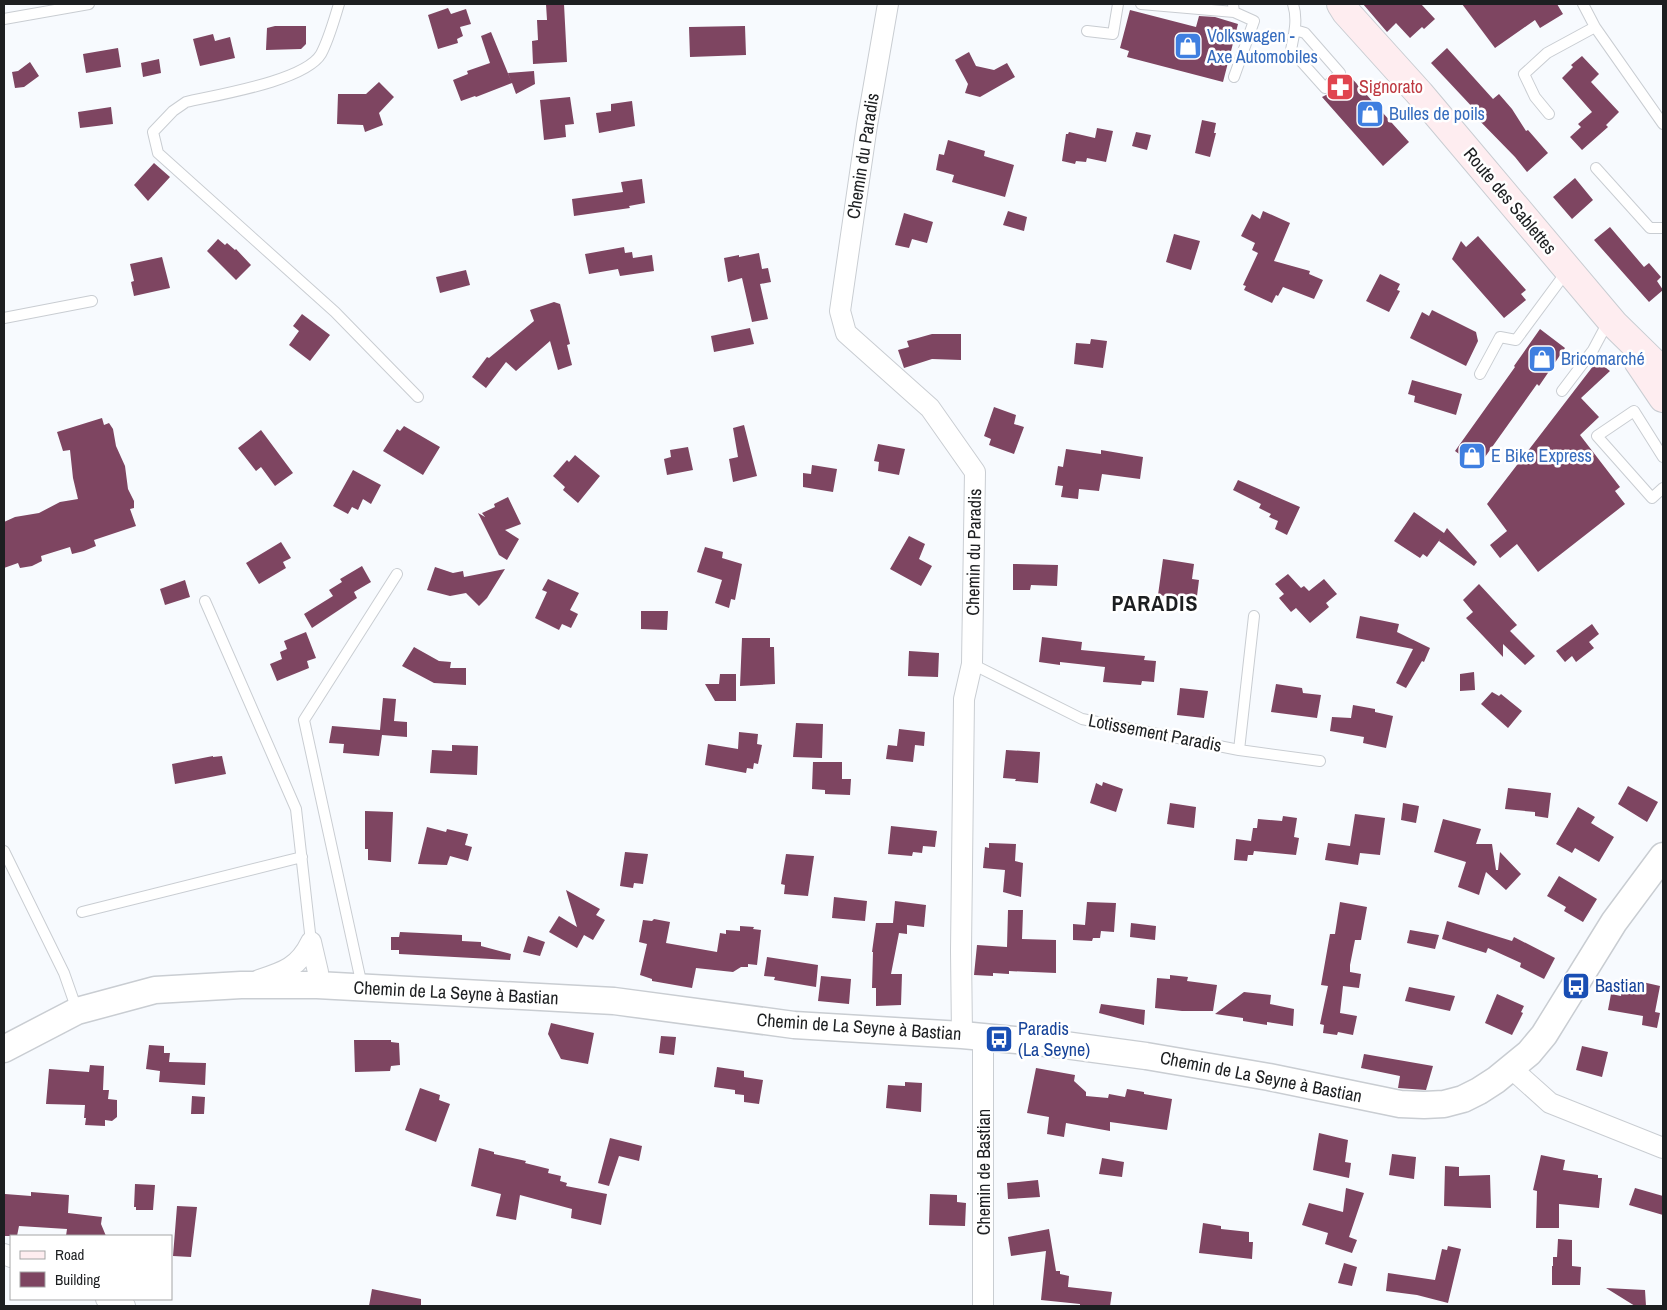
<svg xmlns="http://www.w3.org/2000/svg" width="1667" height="1310" font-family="'Archivo Narrow',sans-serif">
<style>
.building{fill:#7e4561}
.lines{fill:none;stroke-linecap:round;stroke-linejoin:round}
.service-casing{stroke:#c9cdd2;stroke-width:12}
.minor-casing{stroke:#c9cdd2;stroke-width:22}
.tertiary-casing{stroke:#c9cdd2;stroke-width:29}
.secondary-casing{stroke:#c9cdd2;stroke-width:30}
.service{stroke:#fff;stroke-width:10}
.minor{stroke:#fff;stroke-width:20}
.tertiary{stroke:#fff;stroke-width:26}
.secondary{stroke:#feedf0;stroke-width:28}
.labels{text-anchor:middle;stroke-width:5;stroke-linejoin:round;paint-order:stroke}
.shop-label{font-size:18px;fill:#366cbe;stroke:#fff;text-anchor:start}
.health-label{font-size:18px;fill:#be3a42;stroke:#fff;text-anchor:start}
.street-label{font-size:18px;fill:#1d1f21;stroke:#fff}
.transit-label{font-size:18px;fill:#164399;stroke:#fff;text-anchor:start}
.district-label{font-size:22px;font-weight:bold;letter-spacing:1px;fill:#1d1f21;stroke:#fff}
</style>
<rect width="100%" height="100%" fill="#f7fafe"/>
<path class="building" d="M546,4H564L567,62L533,64L532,41L538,40L537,20H547Z
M1363,4H1421L1435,19L1424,29L1422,27L1410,38L1396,23L1387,32Z
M1462,4H1557L1563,14L1540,28L1535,20L1495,48Z
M448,8L451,14L466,9L471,24L460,27L463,36L457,39L458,43L438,49L428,15Z
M1130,10L1196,27L1199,16L1215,17L1238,24L1223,82L1127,57L1129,51L1120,48Z
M275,26H306V44L301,49L266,50L267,28Z
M745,26L746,55L690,57L689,27Z
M491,32L512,83L508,73L534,71L535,84L516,94L512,83L476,97L475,96L461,101L453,80L468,74L467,71L490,63L481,36Z
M213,34L215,41L230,37L235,58L200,66L193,39Z
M118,48L121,67L86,73L83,54Z
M1447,48L1493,99L1499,94L1512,109L1526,131L1528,130L1548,153L1527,172L1515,157L1473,114L1476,111L1431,63Z
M969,52L976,66L994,70L1007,63L1015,77L980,97L965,93L968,84L955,60Z
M1582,56L1599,74L1591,82L1619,112L1606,125L1608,127L1582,150L1570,137L1581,127L1578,124L1592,112L1562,78L1573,67L1571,65Z
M159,59L161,73L143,77L141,63Z
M30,62L39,76L24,87L15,88L12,72L18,71Z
M1348,74L1409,142L1383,166L1322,97L1330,93Z
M379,82L394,97L379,113L383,125L365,132L363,125L337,124L338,94H366Z
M570,97L574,124L565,125L566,137L544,140L540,100Z
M632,101L635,126L599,133L596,113L611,111V104Z
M111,107L113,124L80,128L78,112Z
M1202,120L1216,123L1214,133H1216L1210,157L1195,153Z
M1097,128L1113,131L1106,162L1087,158L1086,162L1076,161L1075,164L1062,161L1066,134H1068L1069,132L1095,138Z
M1136,132L1151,135L1147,150L1132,146Z
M948,140L985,151L984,156L1014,165L1005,197L952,182L954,175L936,170L939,154L944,155Z
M154,163L170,177L148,201L134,185Z
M1575,178L1593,200L1572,219L1553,197Z
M642,179L645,203L629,206L630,208L574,216L572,199L623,192L621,182Z
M1008,211L1027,217L1024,231L1003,225Z
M1263,211L1290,223L1274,261L1310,271L1309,274L1323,280L1314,299L1283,287L1278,296L1276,295L1272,303L1244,290L1246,286L1243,285L1258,253L1252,250L1255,243L1241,236L1252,214L1260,219Z
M904,213L933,222L927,243L912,239L909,248L895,245Z
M1610,227L1644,267L1649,263L1661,277L1657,281L1663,290L1649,302L1594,240Z
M1174,234L1200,241L1191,270L1166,262Z
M1478,236L1526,290L1521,294L1526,300L1504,318L1452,259L1461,241L1466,247Z
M218,239L225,245L227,243L235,250L236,249L251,265L236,280L207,251Z
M624,247L625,253L632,252L633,258L652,255L654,271L620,276L618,269L589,274L585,254Z
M759,253L762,269L768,268L771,282L760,284L768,319L752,322L742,278L728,282L724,258L739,255V257Z
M162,257L170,288L134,296L131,282L134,281L130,264Z
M466,270L470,285L440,293L436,277Z
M1380,274L1400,284L1397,290L1400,291L1389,312L1366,301Z
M554,302L560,304L570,344L567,345L572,365L558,370L550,341L516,371L506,362L486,388L472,377L487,357L489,358L534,321L530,310Z
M1432,310L1476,332L1478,341L1466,366L1410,338L1422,312L1429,316Z
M302,314L330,335L310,361L289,345L299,331L293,326Z
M750,328L754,344L714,352L711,336Z
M1540,329L1565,348L1539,386L1537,384L1480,464L1474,465L1455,451L1515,367L1514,366Z
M932,334H961V360L932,359L904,368L898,350L909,347L907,341Z
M1091,339L1107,341L1103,368L1074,364L1076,343L1090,344Z
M1597,361L1610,371L1581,398L1599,417L1580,435L1620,487L1615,491L1625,504L1538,572L1517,544L1500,558L1490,545L1507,531L1487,504Z
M1412,380L1462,394L1456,415L1414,402L1415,396L1408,394Z
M994,407L1016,415L1014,424L1024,427L1014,454L989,445L991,439L984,436Z
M102,418L104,425L109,423L113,429L116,446L125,466L128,489L134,501V508L130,509L136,526L94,540L96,546L84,551L72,554L70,547L41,556L42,561L32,566L20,568L18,563L4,568V522L15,517L39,513L60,502L78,499L73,478L70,450L63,451L57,432Z
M744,425L757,476L733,482L729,459L738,457L733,428Z
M404,426L440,447L423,475L383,451L397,429L400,431Z
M261,430L293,473L275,486L261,467L256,471L238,448Z
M878,444L905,449L899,475L878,471L879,462L874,461Z
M688,447L693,470L667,475L664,459L671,457L670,450Z
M1066,449L1101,454V450L1143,457L1140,479L1102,474L1099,491L1079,489L1078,499L1061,497L1063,486L1055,485L1058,466L1063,467Z
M575,455L600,476L578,503L563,490L565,487L553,476L567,460L569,462Z
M812,465L837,469L833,492L803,487V473L811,474Z
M353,470L381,485L371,504L363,499L358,510L352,507L348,514L333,506Z
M1238,480L1300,507L1287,535L1275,529L1278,521L1269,517L1271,514L1259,508L1261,504L1233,490Z
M508,497L521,524L505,530L519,539L507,560L499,555L478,513L485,517L482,513L495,507L494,504Z
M1414,512L1444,533L1447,528L1477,562L1474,566L1439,541L1441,538L1427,557L1423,554L1420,558L1394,541Z
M909,536L925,544L919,559L932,566L921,586L890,569Z
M281,542L291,558L283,562L286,568L259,584L246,563Z
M705,547L723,552L722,558L742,564L735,600L731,599L729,608L715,603L722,580L697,572Z
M1163,559L1194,564L1192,579L1199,580L1197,596L1182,594V598L1158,595Z
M1013,564L1058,565L1057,586L1031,585L1030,590H1013Z
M362,566L371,582L354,592L357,598L312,628L304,614L333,596L329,590L342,582L340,579Z
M435,567L453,573L463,571L464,577L505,569L487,598L479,606L466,593L450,596L427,590Z
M1288,574L1301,588L1304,586L1309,591L1324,579L1337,594L1326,603L1329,607L1310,623L1296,608L1291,612L1279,598L1284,594L1275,584Z
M548,579L579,593L570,610L578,614L571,628L562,624L559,630L535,618L547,592L542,590Z
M185,580L190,597L165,605L160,589Z
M1479,584L1517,625L1510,631L1535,656L1525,665L1503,644V657L1466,618L1473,612L1463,600Z
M641,611H668L667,630L641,629Z
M1360,616L1399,624L1397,632L1430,648L1424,662L1422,661L1406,688L1396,683L1413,649L1356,638Z
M1592,624L1599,634L1589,642L1594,648L1576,662L1572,656L1565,662L1556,651Z
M306,632L316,658L307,661L309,668L277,681L270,664L282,659L280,652L287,649L284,641Z
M1042,637L1082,642L1081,650L1145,656L1144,660L1156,661L1154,682L1142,681L1141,685L1103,682L1105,667L1060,662V665L1039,662Z
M742,638H770V647H774L775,684L740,686Z
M414,647L439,661L451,662L450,668H466V685L434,683L402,666Z
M909,651L939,653L938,677L908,676Z
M1474,672L1475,690L1460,691V674Z
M720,674H736V701H715L705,684H719Z
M1276,684L1302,688L1303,693L1321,695L1317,718L1271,712Z
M1180,688L1208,691L1204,718L1177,715Z
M1492,692L1499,696L1501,694L1522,711L1508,728L1481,704Z
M383,698L396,699L394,721L407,722V737L382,735L379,756L343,753L344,744L329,743L332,726L380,730Z
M1353,705L1375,709V712L1393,716L1386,748L1363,743L1364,737L1330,731L1332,717L1351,718Z
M796,723L823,724L822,758L793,757Z
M899,729L925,732L924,746L915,745L913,762L886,759L888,745L897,746Z
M739,732L758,734L757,744L762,745L758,764L754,763L753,769L747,768L746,773L705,765L708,744L738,749Z
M452,745L478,746L477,775L430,773L432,750L452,751Z
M1006,750L1040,752L1038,783L1015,781L1016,779L1003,778Z
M213,756V757L222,756L226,774L175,784L172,764Z
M813,762H842V779H851L850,795L825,794V790L812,789Z
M1103,782L1123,789L1116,812L1090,803L1096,783L1102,786Z
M1628,786L1658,802L1647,822L1618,804Z
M1508,788L1551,793L1548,818L1535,816V812L1505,809Z
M1170,803L1196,807L1194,828L1167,824Z
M1403,803L1419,806L1416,823L1401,820Z
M1578,807L1595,817L1591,823L1614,837L1599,862L1575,848L1572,853L1556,844Z
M365,811L393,812L391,862L368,860V849H365Z
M1355,814L1385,818L1380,855L1360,853L1358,865L1325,860L1328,843L1350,846Z
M1283,816L1297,818L1294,837L1299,838L1296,855L1254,851L1253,855H1248L1247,861L1234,860L1236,839L1251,841L1253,828H1257L1258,819L1282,821Z
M1443,819L1481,829L1476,844H1492L1496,870H1498L1500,852L1521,874L1506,890L1486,872L1479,895L1458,887L1466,862L1434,852Z
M891,826L937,831L935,847L923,846L922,853L913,852L912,856L888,854Z
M427,827L446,832L447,829L468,834L465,845L472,847L468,861L450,856L447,865L418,864Z
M989,843L1016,844L1015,861L1023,863L1021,897L1003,892L1005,870L983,868L985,847L989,848Z
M625,852L648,854L643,884L634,883L633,888L620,886Z
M786,854L814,856L808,896L784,894L785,885L781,884Z
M1559,876L1597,899L1583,922L1564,911L1566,907L1547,896Z
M566,890L600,909L596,915L605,920L593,940L584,935L577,948L549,932L559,916L577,927Z
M834,897L867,901L865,921L832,918Z
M895,901L926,905L924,927L907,925V934L899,933L891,974H902L901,1005L876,1006V988H872L873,952H872L876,923H893Z
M1087,902L1116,903L1114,932L1101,931L1100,938H1093L1092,941L1073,940V924L1085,925Z
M1340,902L1367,907L1361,940H1355L1350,965V972L1361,974L1359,988L1343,986L1340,1013L1357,1016L1353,1035L1338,1032L1337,1035L1323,1033L1324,1025L1320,1024L1328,986L1321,985L1330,934H1335Z
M1008,910H1023L1022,939L1056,940V973L1009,971V974L993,973V976L974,975L977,945L1007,947Z
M654,919L670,922L666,943L717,952L720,933L726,934V930L740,931V926L754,927L753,929L761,930L757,965L748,964V967H741L733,972L696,968L692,988L652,981V979L640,975L647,944L639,942L643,920L652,921Z
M1447,921L1512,941L1514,937L1555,958L1544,979L1520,967L1521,963L1488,948L1486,953L1442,939Z
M1131,923L1156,926L1155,940L1130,937Z
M1410,930L1439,935L1435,949L1407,943Z
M400,932L462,935V941L481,942V946L511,954L510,960L399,954V950H391V937H399Z
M528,936L545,942L540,956L523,952Z
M767,957L818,965L816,987L774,980L775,977L764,976Z
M1170,975L1188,977L1187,981L1217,985L1213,1011H1182L1155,1008L1157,978L1170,979Z
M821,976L851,979L849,1004L818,1001Z
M1638,981L1660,986L1655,1012L1660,1013L1657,1028L1642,1025L1643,1016L1608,1010L1611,994L1621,996L1623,985L1637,988Z
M1409,987L1455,996L1450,1011L1405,1001Z
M1244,992L1271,995L1270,1004L1294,1009L1293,1026L1267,1022V1025L1243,1021V1018L1215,1014Z
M1497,994L1524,1006L1521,1012L1523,1013L1512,1035L1485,1023Z
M1101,1004L1145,1010L1144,1025L1099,1013Z
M551,1023L594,1033L588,1064L561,1059L548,1034Z
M661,1036L676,1037L674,1055L659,1053Z
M354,1040H391V1042L399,1043L400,1065L391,1066L390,1071L355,1072Z
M149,1045L164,1046V1053H170L169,1062L206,1063L205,1085L159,1082L160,1071L146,1069Z
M1582,1046L1608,1052L1602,1077L1576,1070Z
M1364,1054L1433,1066L1426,1090L1398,1088L1400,1076L1361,1068Z
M90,1065L104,1066L103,1090H109L108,1099L117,1100V1117L112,1121L105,1120V1126L85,1125L86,1118H84L85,1105L46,1104L49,1069L89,1072Z
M717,1067L744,1071V1077L763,1080L759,1104L744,1102V1095L735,1094V1090L714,1087Z
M1036,1068L1075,1075L1074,1081L1086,1092V1096L1108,1098L1109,1094L1125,1097L1127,1089L1144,1092V1094L1172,1099L1167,1130L1110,1122V1131L1066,1123L1064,1137L1047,1134L1049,1117L1027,1113Z
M905,1082L922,1083L921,1112L886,1108L888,1085L905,1086Z
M420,1088L440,1095L439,1100L450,1104L436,1142L405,1130Z
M192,1096L205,1097L204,1114H191Z
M1319,1133L1348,1140L1345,1162L1351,1163L1349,1178L1313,1170Z
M610,1138L642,1146L639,1161L619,1156L609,1186L598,1183Z
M479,1148L494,1152V1154L526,1161L525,1163L549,1169L548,1173L561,1176L560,1181L567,1183L566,1186L607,1194L601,1225L571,1218L572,1209L520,1195L516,1220L496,1216L501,1194L471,1186Z
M1392,1154L1416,1157L1414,1179L1389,1175Z
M1541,1155L1565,1160L1563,1170L1598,1175V1178H1602L1599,1208L1559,1204V1228H1536L1537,1191L1533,1190Z
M1102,1158L1124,1162L1122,1177L1099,1174Z
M1445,1166L1459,1167V1176L1490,1175L1491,1208L1444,1206Z
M1038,1180L1040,1197L1008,1199L1007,1183Z
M135,1184L155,1185L153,1210H136V1207H134Z
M1346,1188L1364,1193L1349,1237L1357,1240L1352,1253L1325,1244L1328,1233L1302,1225L1309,1203L1343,1212Z
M1635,1188L1663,1196V1215L1629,1205Z
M31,1192L69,1195L68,1213L102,1217L101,1224L106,1236H66L67,1229L19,1226L17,1236H4L5,1194L31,1196Z
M930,1194L957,1195V1202L966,1203L965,1226L929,1225Z
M177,1206L197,1207L191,1257L173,1256Z
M1203,1223L1221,1226V1229L1249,1232V1242H1253L1252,1259L1199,1253Z
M1049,1229L1056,1271H1060V1274L1069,1276L1068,1287L1112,1292L1110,1306H1080V1304L1041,1300L1046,1251L1011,1256L1008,1237Z
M1558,1239L1572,1240V1266L1581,1267L1580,1285H1552V1266H1553V1257H1557Z
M1448,1246L1461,1249L1448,1303L1417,1295L1386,1291L1388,1273L1435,1280L1442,1249L1447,1250Z
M1344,1263L1357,1267L1352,1286L1338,1283Z
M1606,1288L1645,1290L1646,1306H1635Z
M372,1289L421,1299V1306H369Z"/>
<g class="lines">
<g class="service-casing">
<path id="service" d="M339,4C334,20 329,39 321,54C305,81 216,95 186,102L173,111L153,132L158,153L335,312L418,397
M1141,4L1234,12
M1233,4L1234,12L1254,21L1234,77
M1293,4C1298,20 1294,34 1291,50L1325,88L1340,73L1305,33L1295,30
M1583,4L1595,27L1663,124
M4,19L89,4
M1087,31L1113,34L1118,4
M1549,114L1535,97L1524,74L1547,53L1595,27
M1596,168L1650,228H1663
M4,318L92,301
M1480,374L1500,337L1516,340L1567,271
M1562,391L1593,350L1609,320
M1663,457L1634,411L1597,436L1652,498L1663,488
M205,601L296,809L311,942
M972,664L1082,719L1239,750L1320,761
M1239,750L1254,616
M4,851L64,973L77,1010
M82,912L302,857
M362,986L304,720L397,574"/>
</g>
<g class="minor-casing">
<path id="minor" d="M888,4L867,125L840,311L846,333L930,408L975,472L972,664L964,699L961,951L962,1035
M311,942L318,972L317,985
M259,980C284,972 299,967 311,942
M983,1037V1306
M1511,1068L1550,1103L1663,1148
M4,1254L11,1257
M106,1299L125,1306"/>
</g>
<g class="tertiary-casing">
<path id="tertiary" d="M4,1049L77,1011L155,990L241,985H317L614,1001L794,1025L962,1035L1057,1044L1146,1056L1269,1077L1400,1104L1424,1105L1444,1104L1463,1099L1479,1091L1496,1080L1529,1053L1544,1035L1614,922L1663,856"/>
</g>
<g class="secondary-casing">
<path id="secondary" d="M1341,4L1346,12L1420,94L1614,324L1663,372
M1638,361L1663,398"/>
</g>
<use href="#service" class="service"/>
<use href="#minor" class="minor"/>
<use href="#tertiary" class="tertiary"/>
<use href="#secondary" class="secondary"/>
</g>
<defs>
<g id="shop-square" transform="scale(1.4375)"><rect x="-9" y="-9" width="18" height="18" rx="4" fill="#3f7fe0" stroke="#fff"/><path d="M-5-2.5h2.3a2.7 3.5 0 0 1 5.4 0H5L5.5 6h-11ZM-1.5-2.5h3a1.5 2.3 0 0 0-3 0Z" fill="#fff"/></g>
<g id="pharmacy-square" transform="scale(1.4375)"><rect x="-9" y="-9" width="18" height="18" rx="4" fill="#e0444e" stroke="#fff"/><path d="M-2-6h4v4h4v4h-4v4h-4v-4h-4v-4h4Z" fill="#fff"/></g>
<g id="bus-square" transform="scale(1.4375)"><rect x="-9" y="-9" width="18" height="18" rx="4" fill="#1a4fb4" stroke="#fff"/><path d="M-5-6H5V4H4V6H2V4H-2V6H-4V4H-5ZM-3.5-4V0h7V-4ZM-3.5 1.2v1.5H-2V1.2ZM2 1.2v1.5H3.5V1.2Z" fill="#fff"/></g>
</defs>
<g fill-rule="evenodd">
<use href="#shop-square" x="1188" y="46"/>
<use href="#pharmacy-square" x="1340" y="87"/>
<use href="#shop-square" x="1370" y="114"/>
<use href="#shop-square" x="1542" y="359"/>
<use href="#shop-square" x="1472" y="456"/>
<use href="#bus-square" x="1576" y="986"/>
<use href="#bus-square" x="999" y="1039"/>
</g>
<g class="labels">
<g class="shop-label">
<text x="1207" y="42">Volkswagen -<tspan x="1207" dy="21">Axe Automobiles</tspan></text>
<text x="1389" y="120">Bulles de poils</text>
<text x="1561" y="365">Bricomarché</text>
<text x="1491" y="462">E Bike Express</text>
</g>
<g class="health-label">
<text x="1359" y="93">Signorato</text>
</g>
<g class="street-label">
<text transform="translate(863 156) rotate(-81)" y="6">Chemin du Paradis</text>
<text transform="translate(1510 201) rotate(50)" y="6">Route des Sablettes</text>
<text transform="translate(974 552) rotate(-89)" y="6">Chemin du Paradis</text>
<text transform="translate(1155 733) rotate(11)" y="6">Lotissement Paradis</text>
<text transform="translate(456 993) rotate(3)" y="6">Chemin de La Seyne à Bastian</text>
<text transform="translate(859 1027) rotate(4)" y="6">Chemin de La Seyne à Bastian</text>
<text transform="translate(1261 1077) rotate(11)" y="6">Chemin de La Seyne à Bastian</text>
<text transform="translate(984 1172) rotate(-90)" y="6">Chemin de Bastian</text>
</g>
<g class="transit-label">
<text x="1595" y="992">Bastian</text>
<text x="1018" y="1035">Paradis<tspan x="1018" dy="21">(La Seyne)</tspan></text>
</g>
<g class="district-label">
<text x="1155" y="611">PARADIS</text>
</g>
</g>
<rect width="1667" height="1310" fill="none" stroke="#1d1f21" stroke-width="10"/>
<rect x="10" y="1235" width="162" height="65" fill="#ffffff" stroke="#a5a5a6"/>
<rect x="20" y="1251" width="25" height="8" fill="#feedf0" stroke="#a5a5a6"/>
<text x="55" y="1260" font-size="15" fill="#1d1f21">Road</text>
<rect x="20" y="1272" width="25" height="15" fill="#7e4561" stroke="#a5a5a6"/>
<text x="55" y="1285" font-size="15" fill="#1d1f21">Building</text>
</svg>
